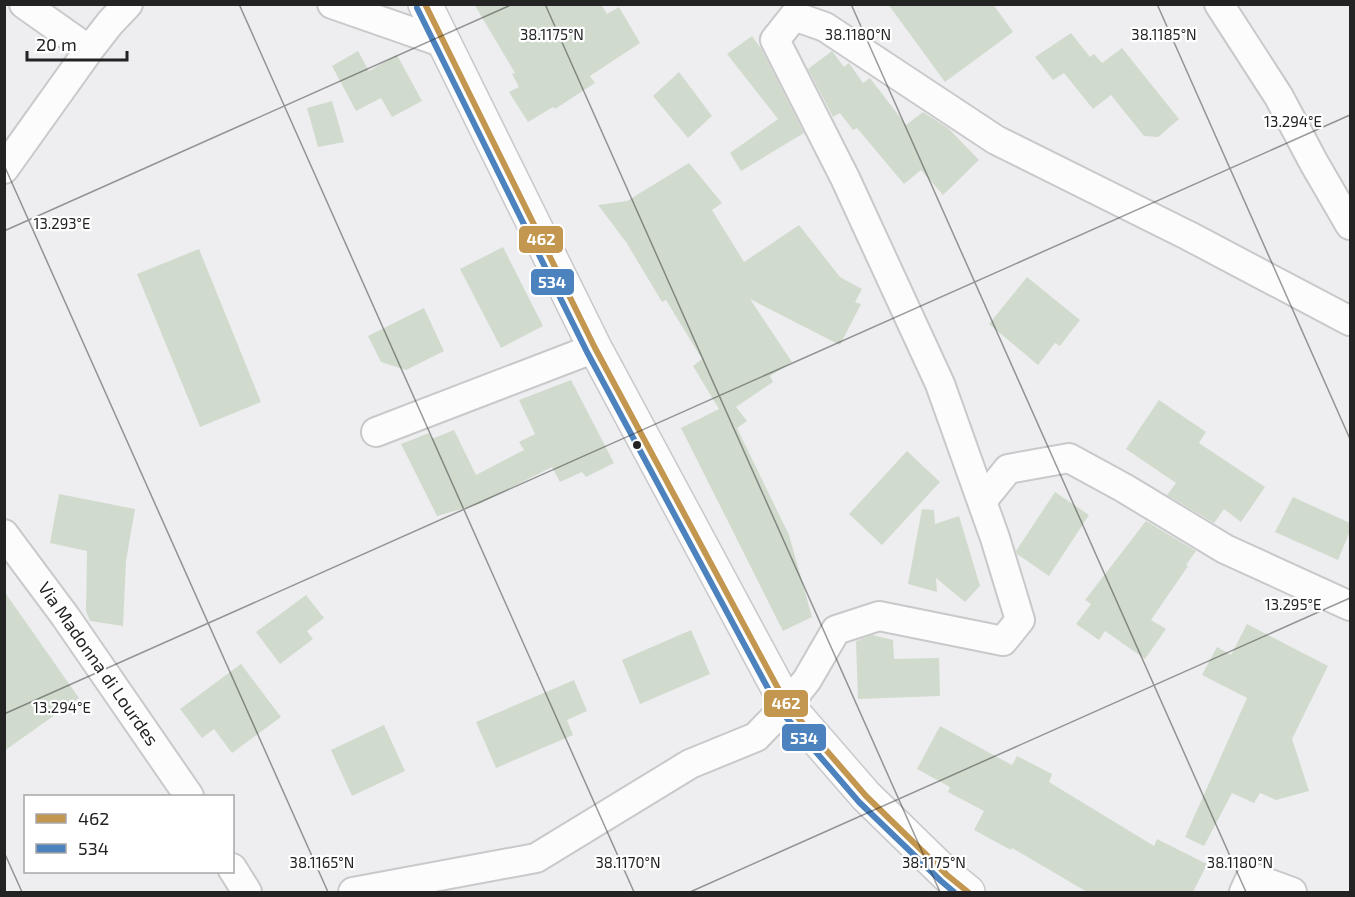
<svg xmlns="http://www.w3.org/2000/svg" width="1355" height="897" font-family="'Exo 2',sans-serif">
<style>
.building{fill:#d0dbce}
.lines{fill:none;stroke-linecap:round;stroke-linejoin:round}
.minor-casing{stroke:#c9c8ca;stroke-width:32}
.tertiary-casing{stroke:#c9c8ca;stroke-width:36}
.minor{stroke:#fcfcfd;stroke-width:28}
.tertiary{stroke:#fcfcfd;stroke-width:33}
.bus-1-casing{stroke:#fff;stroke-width:10}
.bus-2-casing{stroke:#fff;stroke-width:10}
.bus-1{stroke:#c49750;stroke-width:6}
.bus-2{stroke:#4c83be;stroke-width:6}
.ticks{fill:none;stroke:#232324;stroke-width:1.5;stroke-opacity:0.45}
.bus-dot{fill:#232324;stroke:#fff;stroke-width:2}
.labels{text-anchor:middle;stroke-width:4.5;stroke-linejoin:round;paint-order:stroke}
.street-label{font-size:18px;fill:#232324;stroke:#fff}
.ticks-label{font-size:15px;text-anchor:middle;fill:#232324;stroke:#fff;stroke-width:4.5;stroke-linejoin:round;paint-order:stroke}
.line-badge{stroke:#fff;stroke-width:2}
.badge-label{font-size:16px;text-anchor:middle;font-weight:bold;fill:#fff}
</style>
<rect width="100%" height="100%" fill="#eeeef0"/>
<path class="building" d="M474,4H601L607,14L619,7L640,43L590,76L595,83L555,109L553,107L528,122L509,92L519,87L512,74L515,73Z
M888,4H993L1013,32L945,82Z
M1071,33L1090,57L1094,54L1102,63L1122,48L1179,119L1158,137L1144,136L1111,95L1093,109L1064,73L1053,80L1035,57Z
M752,36L762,50L804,133L741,171L730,153L778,119L727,54Z
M358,51L369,71L397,55L422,101L392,117L381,98L356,111L332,66Z
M832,51L844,67L849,63L863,83L870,78L906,125L923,112L948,128L979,160L943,195L921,170L904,184L857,128L853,130L840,113L833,117L808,69Z
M679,72L712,116L688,138L653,96Z
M332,101L344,142L318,147L307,108Z
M689,163L722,203L712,210L744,262L799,225L840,277L862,289L855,302L861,304L840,345L750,299L792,362L770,376L773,382L736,407L747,421L737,428L789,535L812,617L783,631L681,428L719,409L693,366L702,359L666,300L662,302L626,242L598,205L627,201Z
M503,247L543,326L501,348L460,269Z
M199,249L261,402L200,427L137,274Z
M1027,277L1080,320L1060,346L1055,343L1038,365L989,324Z
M424,308L444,351L406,370L381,362L368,336Z
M571,380L614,463L586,477L582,472L560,482L552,467L479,504L437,516L401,444L429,433L432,439L454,430L476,475L524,450L519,442L535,434L519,400Z
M1159,400L1206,432L1199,443L1265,487L1241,522L1224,509L1214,523L1167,495L1176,483L1126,449Z
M907,451L940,482L882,545L849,514Z
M1055,492L1089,515L1049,576L1017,554L1016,551Z
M59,494L135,509L126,561L123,626L90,621L86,611L87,551L50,543Z
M1293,497L1350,523V531L1338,560L1275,532Z
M922,509L934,510L935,524L959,516L980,586L965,602L936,578L937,592L908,584Z
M1146,521L1196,551L1186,565L1188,566L1151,620L1166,629L1145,659L1105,631L1099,640L1076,624L1091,604L1085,600Z
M4,591L79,698L4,751Z
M306,595L324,618L307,631L313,639L280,664L256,632Z
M1247,624L1328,666L1292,739L1309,791L1276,800L1260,793L1254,803L1232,793L1204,846L1185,837L1247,698L1202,675L1217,647L1231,655Z
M691,630L710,674L640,704L622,660Z
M872,635L893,640L894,659L939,658L940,696L858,699L856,641Z
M241,664L281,717L232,753L214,729L202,738L180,709Z
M574,680L587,711L567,720L573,735L496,768L476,722Z
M384,725L405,771L352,796L331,750Z
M940,726L1012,765L1017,756L1052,774L1049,782L1154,846L1157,839L1207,864L1193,892H1087L1012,848L1011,850L974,830L984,811L948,792L950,787L917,769Z"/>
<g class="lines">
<g class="minor-casing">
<path id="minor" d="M24,4L89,50
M332,4L444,43
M1219,4L1279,97L1314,163L1350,225
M4,169L89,50L110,23L128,4
M376,432L595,348
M982,501L1008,469L1069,458L1124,488L1225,549L1350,606
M4,534L65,616L189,796
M232,868L247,892
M353,892L536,858L690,764L756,737L787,705L807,680L836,630L879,616L1003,641L1020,620L995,538L940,384L845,178L775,40L794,16L825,27L996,140L1189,236L1350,321
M1244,892L1251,877L1292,892"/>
</g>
<g class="tertiary-casing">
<path id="tertiary" d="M425,4L595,348L787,705L866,796L947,875L968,892"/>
</g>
<use href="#minor" class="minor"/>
<use href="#tertiary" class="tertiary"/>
<g class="bus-1-casing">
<path id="bus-1" d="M425,4L595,348L787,705L866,796L947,875L968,892"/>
</g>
<g class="bus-2-casing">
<path id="bus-2" d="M417,8L587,352L779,709L859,802L941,881L954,892"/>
</g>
<use href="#bus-1" class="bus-1"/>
<use href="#bus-2" class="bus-2"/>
</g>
<path class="ticks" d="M239,4L634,892M545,4L940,892M851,4L1246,892M1157,4L1350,439M4,165L328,892M4,231L513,4M4,714L1350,115M4,852L22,892M690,892L1350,598"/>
<circle class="bus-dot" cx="637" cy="445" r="5"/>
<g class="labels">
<g class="street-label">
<text transform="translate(98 664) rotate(55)" y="6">Via Madonna di Lourdes</text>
</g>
</g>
<g class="ticks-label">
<text x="552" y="40">38.1175°N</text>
<text x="858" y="40">38.1180°N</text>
<text x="1164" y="40">38.1185°N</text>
<text x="1293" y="127">13.294°E</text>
<text x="62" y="229">13.293°E</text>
<text x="1293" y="610">13.295°E</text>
<text x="62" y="713">13.294°E</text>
<text x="322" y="868">38.1165°N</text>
<text x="628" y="868">38.1170°N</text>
<text x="934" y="868">38.1175°N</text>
<text x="1240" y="868">38.1180°N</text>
</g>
<g class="line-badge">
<rect x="518" y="225" width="46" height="29" rx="6" fill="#c49750"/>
<rect x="530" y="268" width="45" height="28" rx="6" fill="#4c83be"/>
<rect x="763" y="689" width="46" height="29" rx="6" fill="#c49750"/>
<rect x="781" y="723" width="46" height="29" rx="6" fill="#4c83be"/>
</g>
<g class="badge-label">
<text x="541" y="245">462</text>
<text x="552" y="288">534</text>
<text x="786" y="709">462</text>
<text x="804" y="744">534</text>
</g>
<rect width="1355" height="897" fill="none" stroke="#232324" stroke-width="12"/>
<rect x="24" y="795" width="210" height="78" fill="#ffffff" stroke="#a7a7a7" stroke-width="1.5"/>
<rect x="36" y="814" width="30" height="9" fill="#c49750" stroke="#a7a7a7" stroke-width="1.5"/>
<text x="78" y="825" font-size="18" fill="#232324">462</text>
<rect x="36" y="844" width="30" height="9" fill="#4c83be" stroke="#a7a7a7" stroke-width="1.5"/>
<text x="78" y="855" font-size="18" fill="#232324">534</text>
<path d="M27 51v9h100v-9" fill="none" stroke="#232324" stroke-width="3"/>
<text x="36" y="51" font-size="18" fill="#232324" stroke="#ffffff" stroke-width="4.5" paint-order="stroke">20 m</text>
</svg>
